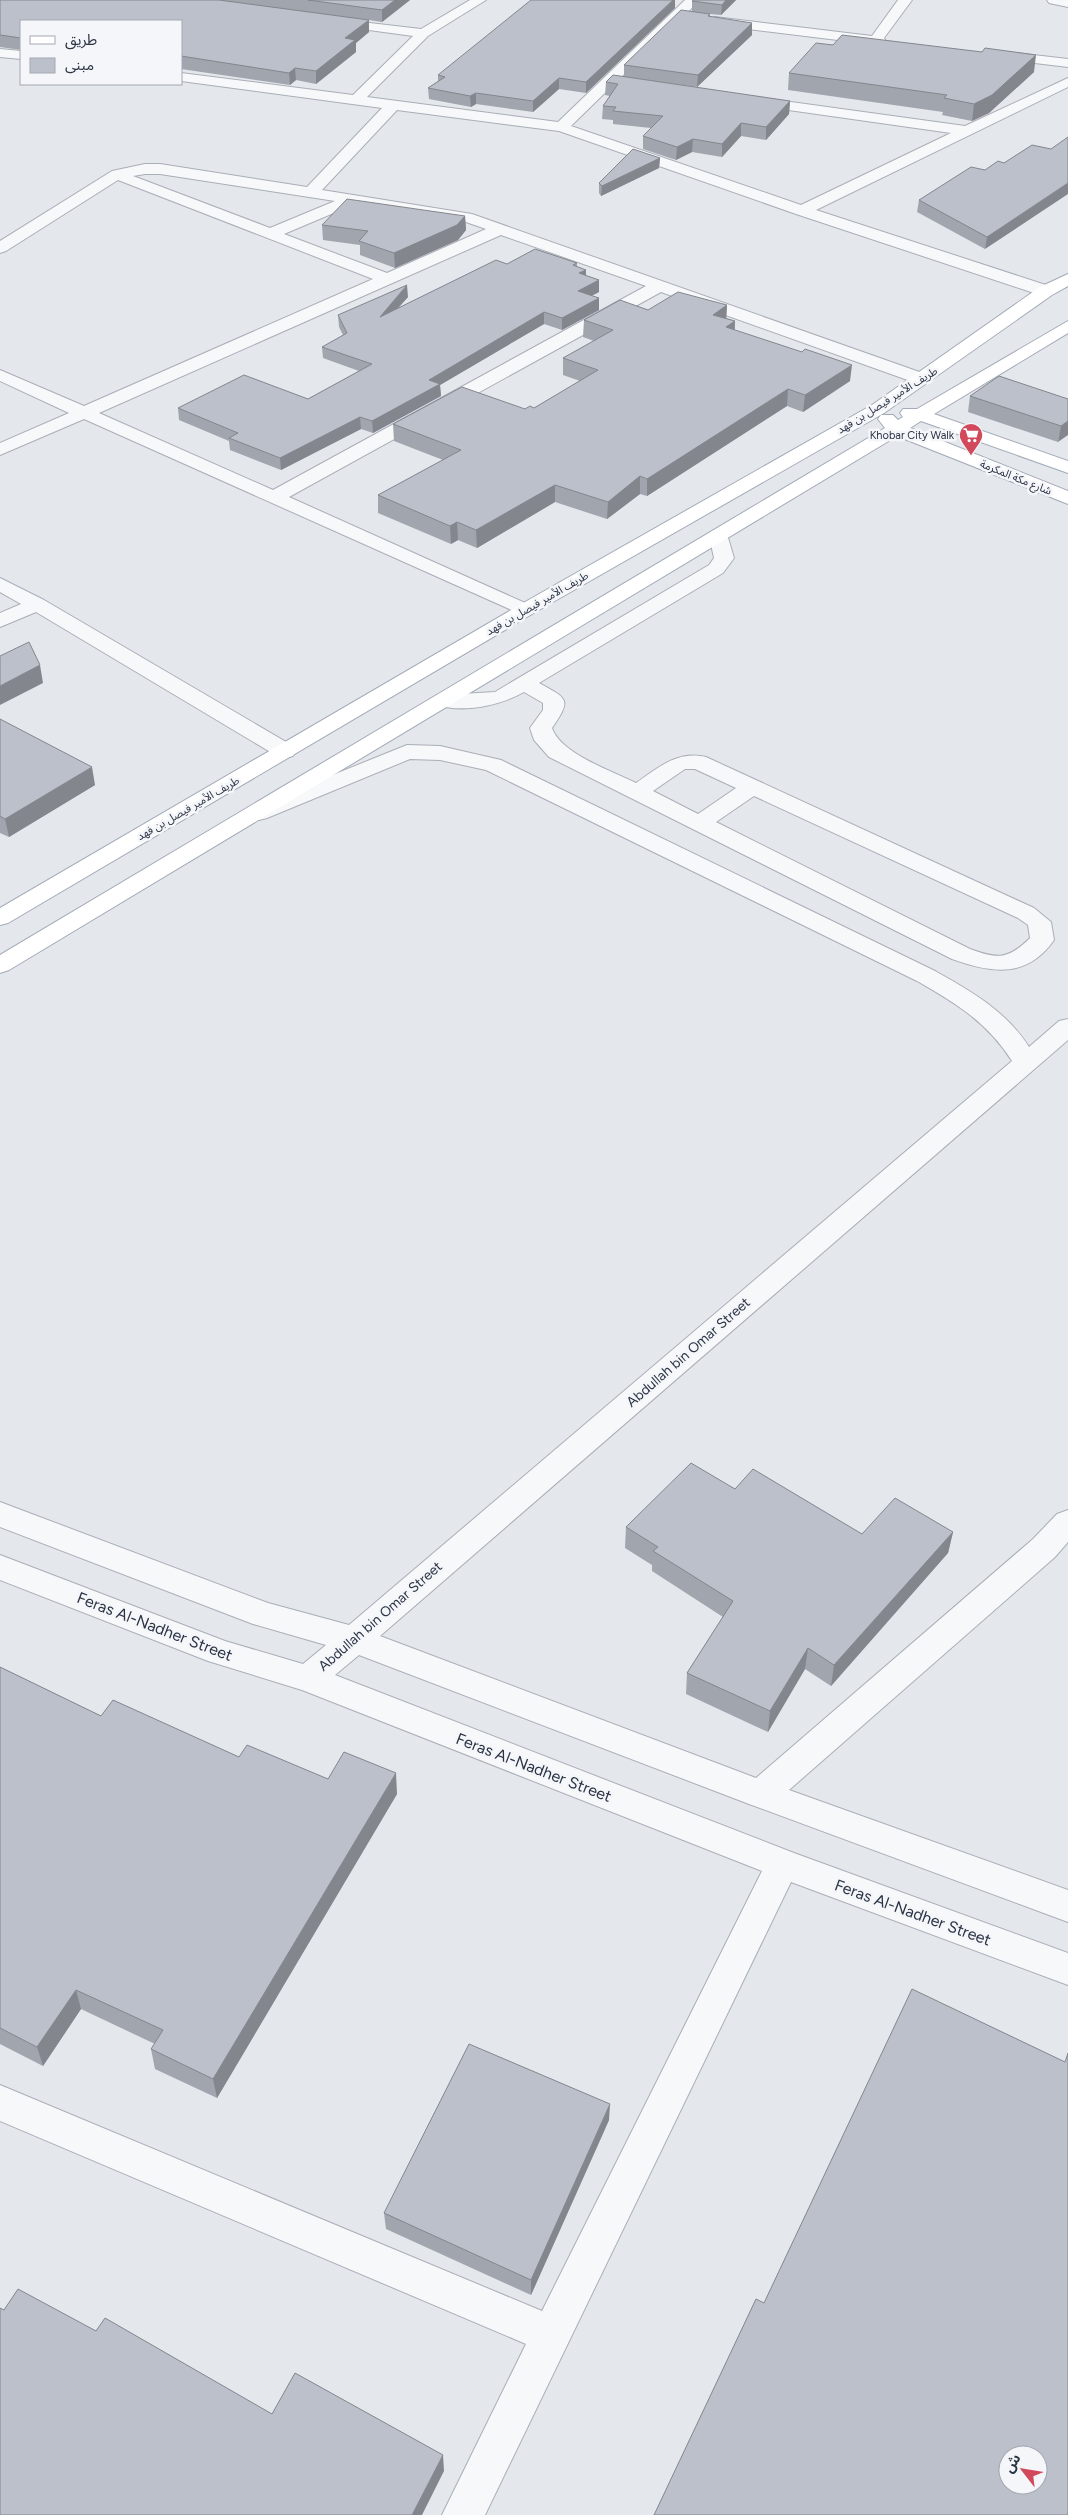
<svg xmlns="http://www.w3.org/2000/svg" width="1068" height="2515" font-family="Figtree,'Noto Sans Arabic',sans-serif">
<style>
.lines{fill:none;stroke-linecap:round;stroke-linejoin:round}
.minor-casing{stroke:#a9aeb7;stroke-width:2}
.major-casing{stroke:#a3abb8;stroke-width:2}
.minor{fill:#f7f8fa;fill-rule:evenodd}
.major{fill:#fff;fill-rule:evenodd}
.wall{fill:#a1a5ae}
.shaded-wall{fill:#83868d}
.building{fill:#bbc0ca;stroke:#83868d;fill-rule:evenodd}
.labels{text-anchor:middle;stroke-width:5;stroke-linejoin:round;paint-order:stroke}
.far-street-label{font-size:11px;fill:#2b3445;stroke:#f4f6f9}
.far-poi-label{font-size:11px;fill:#2b3445;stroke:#f4f6f9;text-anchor:end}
.street-label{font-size:14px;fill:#2b3445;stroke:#f4f6f9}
.near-street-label{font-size:16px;fill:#2b3445;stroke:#f4f6f9}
</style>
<rect width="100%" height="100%" fill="#e4e7ec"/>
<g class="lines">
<g class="minor-casing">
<path id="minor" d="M470,0H486L428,36L367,97L558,122L685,0H700L571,126L801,205L951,133L754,105L749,104L747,101L749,98L754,97L965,126L1068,78V87L816,210L1052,287L1054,291L1046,296L1040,295L796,214L559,131L397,110L322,190L472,214L928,375L931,379L928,383H916L661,292L289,497L532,606L535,610L532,614L525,616L84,419L0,455V443L69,413L0,381V370L84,406L373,279L118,180L6,251L0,253V241L112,171L145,164H160L307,187L382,108L181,81V73L353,95L413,36L332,25L325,21L327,18L421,29ZM145,174H160L335,201L270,228L133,176ZM355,204L463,221L486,229L387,273L284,234ZM501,235L646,286L273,490L99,413Z
M898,0H912L884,38L886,41L884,44L879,45L715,25L708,21L715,17L872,36Z
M1047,0H1068V7L1049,3Z
M0,49L21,51V59L0,57Z
M998,51L1068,59V67L993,58L991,55Z
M719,529L726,531L734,558L723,573L539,683C568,699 572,699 552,728C561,754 612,771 636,783C658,768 677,750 706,757L1034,908L1051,922L1054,940C1027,979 991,973 952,959L549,757L534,740L530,728L543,710V703L524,692C499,706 464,713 436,705L432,701L436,697L443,695L495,692L709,565L714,558L709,535L712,531ZM685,769H695L736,788L698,814L653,791ZM754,796L1018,918L1028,925L1030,938C1008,960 997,959 970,949L716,822Z
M0,578L44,600L293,746L296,751L293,756L285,758L277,756L36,612L0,627V613L21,604L0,592Z
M407,745L440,746L501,760L935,971C971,991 1006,1011 1029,1047L1059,1021L1068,1019V1040L380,1636L756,1778L1033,1539L1057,1514L1068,1510V1542L1055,1557L789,1790L1068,1890V1922L749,1804L359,1655L335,1675L794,1853L1068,1953V1985L791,1882L485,2515H442L526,2344L0,2121V2085L542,2311L762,1871L302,1690L208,1661L0,1580V1555L225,1641L303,1664L326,1645L253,1624L0,1527V1502L268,1603L349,1625L1012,1061C987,1022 957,1004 917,981L486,770L440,760L410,759L267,818L259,820L251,818L248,813L251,808Z"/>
</g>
<g class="major-casing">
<path id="major" d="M1068,274V286L1052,295L884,413L532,614L8,923L0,925V908L518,606L872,405L1040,287Z
M1068,321V333L934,414L1068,461V473L921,421L910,428L1068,491V504L897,436L9,970L0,973V955L885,428L878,419L881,415H893L898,420L903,417L900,413L903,409H917Z"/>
</g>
<use href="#minor" class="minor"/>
<use href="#major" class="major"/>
</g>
<path class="wall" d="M0,0H410L382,22L369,20V32L356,43V52L316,84L296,80L290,85L181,69V21H21V50L0,47Z
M736,0L721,15L710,14V16L752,35L697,87L624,77V65L692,11V1Z
M675,8L586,93L559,89L533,112L476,104L471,107L429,99L428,88L438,81V75Z
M1034,72L989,113L972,121L942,115L943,112L788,90L789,73Z
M606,82L790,101L789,114L766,140L741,136L722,157L692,152L676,160L643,149V136L651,128L613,124V120L602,119L603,106L610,96L605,95Z
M1051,149L985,249L917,212L919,200L985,170L1004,163Z
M660,158L659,168L601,196L599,193V183Z
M465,216L466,230L458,240L395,268L360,255V245L323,240L322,225Z
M577,263V267L586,270V276L599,280V292L591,296L599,310L562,330L544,324L440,385L441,396L373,433L361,429L281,470L230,450L229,441L179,420L178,408L308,399L359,371L323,358L322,347L343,335L339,327L338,315L408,297L398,308L507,264Z
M727,305L726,318L735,321V330L850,381L803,412L787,406L647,496L640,494L607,519L555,502L477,548L458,540L451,544L378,513V495L443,460L394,441L393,424L534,408L580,381L563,375V358L594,341L583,337L584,320L648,310Z
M970,396L1068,399L1058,442L968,412Z
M0,719L95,785L9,837L0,833Z
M735,1489L862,1534L953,1532L948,1553L831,1686L805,1669L768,1732L686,1694L687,1673L723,1617L652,1571V1565L625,1548L626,1527Z
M0,1667L101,1716L239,1757L328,1779L397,1794L217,2098L155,2069L151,2049L155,2044L81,2009L43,2066L0,2044Z
M609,2120L531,2295L386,2229L384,2213Z"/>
<path class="shaded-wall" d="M395,0H410L382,22V10Z
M673,0H675V8L586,93V82Z
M726,0H736L721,15L722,5Z
M369,20V32L356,43V52L316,84V71L345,38Z
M752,23V35L697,87L698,75Z
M1036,55L1034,72L989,113L972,121L974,104Z
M295,68L296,80L290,85L289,73Z
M559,78V89L533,112V101Z
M476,93V104L471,107L470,96Z
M790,101L789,114L766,140V127Z
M741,123V136L722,157V144Z
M693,139L692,152L676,160L677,147Z
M660,158L659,168L601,196L602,186Z
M1068,183V194L985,249L987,237Z
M465,216L466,230L458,240L395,268L394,253Z
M586,270V281L579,273Z
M599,280V292L578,303V291Z
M407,285L408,297L380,328V317Z
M599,298V310L562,330V318Z
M727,305L726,322L713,315Z
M544,312V324L440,385L441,396L373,433L372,421L429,380Z
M735,321L734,337L726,327Z
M852,365L850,381L803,412L805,395Z
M788,389L787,406L647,496V479Z
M360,417L361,429L281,470L280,458Z
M1068,421V435L1058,442L1061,426Z
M640,476V494L607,519L608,502Z
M555,485V502L477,548L476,530Z
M457,522L458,540L451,544L450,526Z
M40,665L43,683L0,705V686Z
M92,767L95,785L9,837L5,819Z
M953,1532L948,1553L831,1686L834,1665Z
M808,1648L805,1669L768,1732L770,1711Z
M396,1773L397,1794L217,2098L213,2079Z
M76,1990L81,2009L43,2066L37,2047Z
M610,2104L609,2120L531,2295V2280Z
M443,2455L444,2471L422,2515H412Z"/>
<path class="building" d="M0,0H219L369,20L345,38L355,40L316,71L295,68L289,73L181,56V21H21V38L0,35Z
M308,0H395L382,10Z
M531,0H673L586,82L559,78L533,101L476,93L470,96L428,88L445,77L438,75Z
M694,0H726L722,5L692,1Z
M681,10L710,14L708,16L752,23L698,75L624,65Z
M842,35L982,52L985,48L1036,55L992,95L974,104L944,98L947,95L789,73L816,43L833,45Z
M613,75L790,101L766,127L741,123L722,144L693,139L677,147L643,136L663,116L613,111L616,107L603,106L618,84L606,82Z
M1068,137V183L987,237L919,200L971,167L985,170L998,161L1004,163L1032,145L1051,149Z
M633,149L660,158L602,186L599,183Z
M347,199L465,216L457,225L394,253L359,241L368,231L322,225Z
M535,249L577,263L573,265L586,270L579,273L599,280L578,291L599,298L562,318L544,312L429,380L440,384L372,421L360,417L280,458L229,438L238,433L178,408L244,375L308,399L372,364L322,347L347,333L338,315L407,285L380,317L496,260L507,264Z
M678,292L727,305L713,315L735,321L726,327L802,352L805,349L852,365L805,395L788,389L647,479L640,476L608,502L555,485L476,530L457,522L450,526L378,495L461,450L393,424L462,387L525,409L530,406L534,408L598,370L563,358L613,330L584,320L620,300L648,310Z
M999,376L1068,399V421L1061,426L970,396Z
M29,642L40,665L0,686V656Z
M0,719L92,767L5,819L0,816Z
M691,1463L735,1489L753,1469L862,1534L895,1498L953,1532L834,1665L808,1648L770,1711L687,1673L733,1601L653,1551L658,1547L626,1527Z
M0,1667L101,1716L113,1700L239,1757L247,1745L328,1779L344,1752L396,1773L213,2079L151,2049L163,2030L76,1990L37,2047L0,2028Z
M912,1989L1065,2062L1068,2053V2515H654L756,2299L764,2303ZM1008,2455H1038V2485H1008Z
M469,2044L610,2104L531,2280L384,2213Z
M18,2289L96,2331L105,2318L272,2414L295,2373L443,2455L412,2515H0V2308L4,2310Z"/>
<defs>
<g id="supermarket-pin" transform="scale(1.25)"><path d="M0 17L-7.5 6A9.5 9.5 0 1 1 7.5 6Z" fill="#d1495b" stroke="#f4f6f9"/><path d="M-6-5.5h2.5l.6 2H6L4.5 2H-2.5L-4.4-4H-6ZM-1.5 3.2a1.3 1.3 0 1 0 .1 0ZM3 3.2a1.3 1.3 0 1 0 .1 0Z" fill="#fff"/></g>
</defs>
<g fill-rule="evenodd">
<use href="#supermarket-pin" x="971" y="435"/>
</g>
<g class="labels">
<g class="far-street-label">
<text transform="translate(887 400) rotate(-32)" y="4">طريف الأمير فيصل بن فهد</text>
<text transform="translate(1016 477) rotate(22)" y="4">شارع مكة المكرمة</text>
<text transform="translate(537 603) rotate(-30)" y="4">طريف الأمير فيصل بن فهد</text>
<text transform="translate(188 808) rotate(-30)" y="4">طريف الأمير فيصل بن فهد</text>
</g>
<g class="far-poi-label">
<text x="954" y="439">Khobar City Walk</text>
</g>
<g class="street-label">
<text transform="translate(688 1352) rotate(-41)" y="5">Abdullah bin Omar Street</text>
<text transform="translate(380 1616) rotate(-41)" y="5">Abdullah bin Omar Street</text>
</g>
<g class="near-street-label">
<text transform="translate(155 1626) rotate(21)" y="6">Feras Al-Nadher Street</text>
<text transform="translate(534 1767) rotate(21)" y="6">Feras Al-Nadher Street</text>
<text transform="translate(913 1912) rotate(20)" y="6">Feras Al-Nadher Street</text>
</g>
</g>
<rect x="20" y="20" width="162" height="65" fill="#f4f6f9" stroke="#a4a8b1"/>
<rect x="30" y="36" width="25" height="8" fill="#ffffff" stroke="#a4a8b1"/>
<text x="65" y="45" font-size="15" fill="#2b3445">طريق</text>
<rect x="30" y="58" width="25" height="15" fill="#bbc0ca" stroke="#a4a8b1"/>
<text x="65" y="70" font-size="15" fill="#2b3445">مبنى</text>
<g transform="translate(1023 2470) rotate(301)"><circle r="24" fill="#f4f6f9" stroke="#a4a8b1"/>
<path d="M0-4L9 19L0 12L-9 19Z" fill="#d1495b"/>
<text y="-8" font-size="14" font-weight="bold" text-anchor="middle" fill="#2b3445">ش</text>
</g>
</svg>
